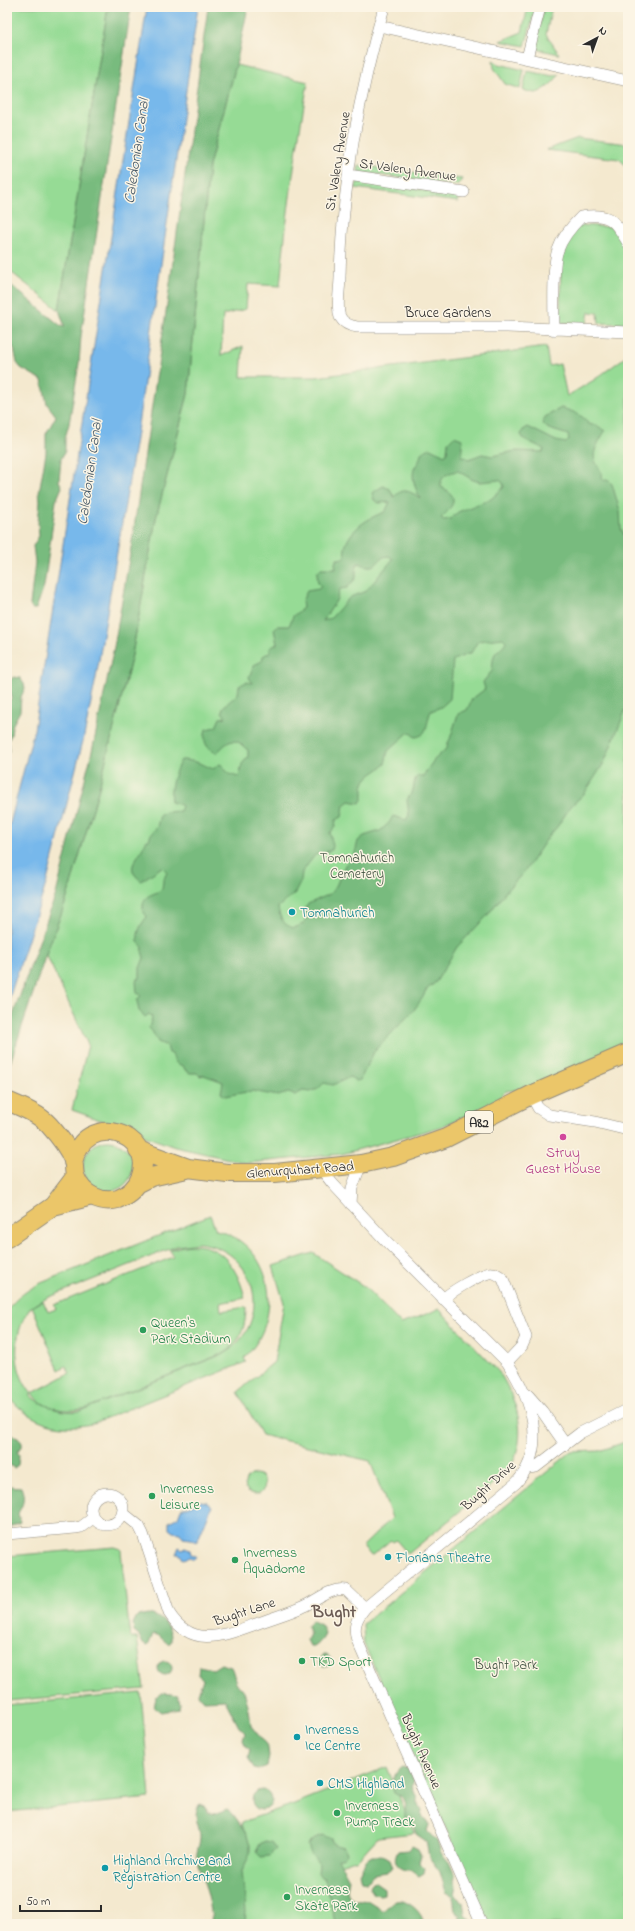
<svg xmlns="http://www.w3.org/2000/svg" width="635" height="1931" font-family="'Indie Flower',sans-serif">
<style>
.green{fill:#96db95;stroke:#608360;fill-rule:evenodd}
.forest{fill:#78bb7e;stroke:#527354;fill-rule:evenodd}
.water{fill:#77b8eb;stroke:#51728b}
.lines{fill:none;stroke-linecap:round;stroke-linejoin:round}
.minor-casing{stroke:#908a7d;stroke-width:12}
.primary-casing{stroke:#908a7d;stroke-width:20}
.trunk-casing{stroke:#908a7d;stroke-width:20}
.minor{stroke:#fff;stroke-width:11}
.primary{stroke:#ebc669;stroke-width:18}
.trunk{stroke:#ebc669;stroke-width:18}
.culture-dot{fill:#0f9aa8;stroke:#fcf5e5;stroke-width:1.5}
.hotel-dot{fill:#d1479c;stroke:#fcf5e5;stroke-width:1.5}
.leisure-dot{fill:#2e9e5b;stroke:#fcf5e5;stroke-width:1.5}
.labels{text-anchor:middle;stroke-width:3;stroke-linejoin:round;paint-order:stroke}
.shield{fill:#fcf5e5;stroke:#6a6863;stroke-width:1}
.shield-label{font-size:13px;font-weight:bold;fill:#2b2b2b}
.street-label{font-size:14px;fill:#2b2b2b;stroke:#fcf5e5}
.park-label{font-size:14px;fill:#465746;stroke:#fcf5e5}
.culture-label{font-size:14px;fill:#0d838f;stroke:#fcf5e5;text-anchor:start}
.hotel-label{font-size:14px;fill:#b23c85;stroke:#fcf5e5}
.leisure-label{font-size:14px;fill:#27864d;stroke:#fcf5e5;text-anchor:start}
.water-label{font-size:15px;font-style:italic;fill:#425565;stroke:#fcf5e5}
.district-label{font-size:18px;font-weight:bold;fill:#6c5c55;stroke:#fcf5e5}
</style>
<rect width="100%" height="100%" fill="#fcf5e5"/>
<filter id="ink" filterUnits="userSpaceOnUse"><feTurbulence type="fractalNoise" baseFrequency=".025" numOctaves="2"/><feDisplacementMap in="SourceGraphic" scale="8" xChannelSelector="R" yChannelSelector="G"/><feConvolveMatrix kernelMatrix="1 2 1 2 8 2 1 2 1" color-interpolation-filters="sRGB"/></filter>
<filter id="wash" filterUnits="userSpaceOnUse"><feTurbulence type="fractalNoise" baseFrequency=".012" numOctaves="4" result="noise"/><feDisplacementMap in="SourceGraphic" scale="16" xChannelSelector="R" yChannelSelector="G"/><feGaussianBlur stdDeviation="0.9" result="paint"/><feColorMatrix in="noise" values="0 0 0 0 0 0 0 0 0 0 0 0 0 0 0 0 0 1.4 0 .05"/><feComposite in="paint" operator="in"/></filter>
<g filter="url(#wash)">
<rect width="100%" height="100%" fill="#f4e9cf"/>
<path class="green" d="M7,7H108L59,310L7,269Z
M528,7H536L525,46L500,41L522,32Z
M544,7H552L546,34L559,54L536,49L535,47Z
M493,60L499,64L524,70L520,89L505,84L494,68Z
M236,65L308,82C296,149 286,217 280,286L248,284L246,309L223,315L221,356L243,346L241,377H316L546,347L549,366L560,364L567,396L594,380L628,355V1042L520,1094L516,1090L506,1091L500,1097L501,1101L440,1127L342,1154L247,1163L175,1147L72,1110L88,1045L46,954L66,901L99,788L132,655L156,518L188,394L209,166Z
M527,71L553,76L559,74C556,81 544,91 536,93C532,93 527,91 523,90Z
M578,138L628,144V167L619,159L546,150Z
M359,165L462,179L459,184L452,185L358,172Z
M358,181L454,194L458,198V202L355,188Z
M579,225L611,227L624,244L628,256L627,319L625,324L599,323L598,313L589,312L587,323H561L560,321L561,257L568,240Z
M83 1166a25 25 0 1 1 50 0a25 25 0 1 1-50 0Z
M210,1215L216,1230C275,1245 285,1319 244,1358L246,1362L91,1424C57,1431 28,1422 7,1394V1310C16,1298 27,1290 41,1283ZM199,1243C261,1250 275,1330 218,1356L80,1411C19,1418 0,1345 32,1306L59,1370L66,1366L70,1373L29,1395C46,1409 66,1413 87,1408L219,1355C239,1346 246,1329 246,1307L221,1311L220,1303L245,1298C236,1259 211,1234 170,1250L173,1257L54,1305L56,1309L48,1312L43,1301L33,1306L47,1298L177,1246Z
M313,1253L365,1287L401,1324L439,1309L499,1372C519,1403 531,1444 504,1475L408,1554L396,1540L393,1542L391,1540L371,1556L363,1546L392,1518L370,1461L262,1435L238,1392L274,1362L284,1303L273,1266Z
M628,1441V1924H488L364,1644L363,1624L571,1452L599,1451Z
M245 1484a10 10 0 1 1 20 0a10 10 0 1 1-20 0Z
M115,1547L121,1549V1551L130,1638H137L144,1689L7,1701V1556Z
M141,1693L150,1798L7,1812V1705Z
M387,1767L414,1833L378,1837L358,1859L325,1870L342,1924H242L238,1866L242,1822L294,1804Z"/>
<path class="forest" d="M108,7H131L81,336L79,363L69,424L65,438V451L61,459L59,481L62,487L56,501L44,586L36,609H32L30,605L35,562L33,546L39,536L38,522L40,501L39,492L46,453V434L56,416L47,404L42,380L21,368L17,363L14,348L7,343V282L61,326L65,327L59,310Z
M208,7H248L236,65L209,166L188,394L156,518L132,655L99,788L66,901L46,954L7,1072V1032L56,894L93,747L114,647L131,548L168,298Z
M561,408C569,410 585,415 588,424L598,426L605,431C601,439 590,452 596,463C600,469 602,473 603,480H608L612,484L620,511L621,529L628,542V704L604,763L584,794L571,806L557,827L548,837L525,871L507,890L487,916L457,947L436,982L426,990L423,997L414,1010L375,1050L360,1080L356,1081L350,1077L333,1085L324,1083L318,1089L310,1092L303,1091L295,1095L288,1093L278,1096L252,1091L225,1096L221,1093L223,1082L204,1075L200,1076L197,1073H190L185,1070L184,1067L175,1062L172,1054L169,1053L167,1046L158,1042L152,1031L149,1028L152,1017L149,1014L145,1017L139,1011L137,1001L141,995L137,993L136,980L140,978V968L144,958L142,951L143,947L138,942C137,932 140,925 147,917C146,914 143,913 143,909C142,893 154,896 162,889L163,881L167,872L162,867L141,881C127,869 133,864 141,851C143,848 144,844 147,840H149L151,834L157,827L160,815L166,812L180,811L182,806L179,804L171,802C169,788 174,773 181,760C193,760 202,764 213,769L220,764C228,769 224,774 239,777L242,764L248,757V750C244,748 242,744 238,742C228,738 223,748 216,753C205,747 203,742 206,729L216,727L220,718L226,717L222,712L223,707L238,694L239,686L246,682L252,683L249,677L254,665L262,661L263,656L270,652V648L277,644L274,629L277,626H289L293,616L303,608L302,601L307,591L319,589L321,586L318,583L317,573L321,568H336L335,563L337,559L345,558C341,535 366,518 385,512L390,502L379,503L374,500L372,493L383,486L390,489L394,497C403,487 410,491 420,498C416,490 410,476 415,467C419,461 420,460 421,453L430,448L445,455L447,452L448,442L454,436L462,439V456L469,459L482,454L492,456L515,451L543,452L544,449L524,439L521,435L523,430L528,427L556,441L566,443L569,440L568,435L549,429L542,424L545,417ZM458,471L473,480L480,482L499,480L503,483L504,487L491,499L458,512L450,519L444,520L441,518C454,506 460,496 441,487C439,477 449,472 458,471ZM389,556L393,559L366,591L350,597L331,618L323,621L336,601L340,589L347,588L356,578V570L358,563C372,568 373,568 383,557ZM503,638L506,641C504,647 496,650 494,656C492,662 493,666 492,671L483,682L485,689L472,699L467,710L458,714L450,739L447,745L448,747L434,760L423,776H418L415,779L413,790L407,800L409,815L406,820L393,816L389,823L380,831L364,836L358,841L355,853L345,865L336,886L330,894L308,904L305,909L306,918L303,924L294,928C284,926 279,917 278,907L295,893L301,881L302,872L315,855L332,850L333,846L330,833L335,827L336,820L342,817L344,805L349,801L360,803C366,794 361,792 364,784C367,774 379,771 385,764L388,751L409,732L415,737C429,736 426,721 431,711L441,707L450,699L453,660L471,653L478,641Z
M14,677L20,678L24,684L25,688L21,697L20,711L12,726L11,735L8,741L9,751L7,754V704L12,697C11,691 7,688 7,681Z
M12,1435L18,1437L22,1443V1447L17,1451L19,1455L18,1465L14,1468L7,1463L9,1448L7,1439Z
M9,1486L21,1487C25,1497 24,1504 18,1513L20,1522L10,1527L7,1526V1488Z
M148,1614C161,1616 173,1627 171,1642L168,1644L158,1635L153,1634L148,1646L143,1644L139,1636L134,1632L133,1624L137,1616Z
M311,1620L321,1625L325,1633L322,1640L314,1646H310L307,1640L310,1634L307,1626Z
M319 1661a6 6 0 1 1 12 0a6 6 0 1 1-12 0Z
M158 1668a7 7 0 1 1 14 0a7 7 0 1 1-14 0Z
M221,1664L231,1667C234,1673 234,1677 236,1682C238,1686 242,1688 244,1692C247,1698 251,1720 251,1726L268,1747L269,1757L267,1766L259,1769L254,1768L248,1758L250,1749L246,1747L243,1740L245,1733L239,1727L225,1700L204,1701L198,1694L203,1679L198,1675L199,1666L213,1669Z
M162,1693L178,1695L180,1703L179,1709L161,1712L154,1707L156,1698Z
M402,1767L409,1769L414,1780L412,1786L417,1799V1803L422,1810L421,1816L428,1821L429,1825L427,1831L437,1841L441,1853L449,1862L455,1876L454,1880L456,1886L454,1895L463,1902L465,1914L471,1920L470,1924H460L458,1922L461,1915C448,1911 461,1899 446,1892L440,1872L429,1857L426,1841L416,1834L412,1822L405,1818C404,1811 408,1803 403,1798C401,1796 397,1795 394,1793C391,1784 394,1772 402,1767Z
M252 1800a10 10 0 1 1 20 0a10 10 0 1 1-20 0Z
M199,1804L204,1806L208,1812L214,1814L227,1809L233,1814L240,1824L247,1835L250,1845V1854L242,1871L246,1911L245,1924H211C214,1908 202,1877 197,1861C195,1852 201,1844 200,1834C198,1822 193,1816 199,1804Z
M323,1835L331,1839L334,1845L344,1847L347,1853L344,1857L338,1859L349,1879L347,1891L349,1896L354,1899L367,1901L383,1911C387,1908 390,1902 396,1901C407,1899 421,1911 423,1921L422,1924H339L336,1922C329,1908 331,1892 324,1878H322L318,1873L319,1864L311,1854L308,1845L317,1837Z
M265,1841L271,1842L276,1849L269,1856L261,1857L256,1852L260,1844Z
M412,1846L418,1849L421,1855L419,1862L425,1868L424,1873L419,1876L411,1870C399,1871 391,1861 398,1851L409,1850Z
M372,1856H385L390,1859L393,1867L386,1872L373,1874L367,1882L361,1881L359,1873L367,1859Z
M374,1881L384,1888V1894L380,1895L374,1894L370,1888L371,1884Z"/>
<path class="water" d="M147,7H198L136,439L96,678L83,741L47,881L7,1005V835L34,730Z
M201,1501L207,1502L212,1506L197,1542L191,1539L183,1538L180,1533L173,1532L169,1529V1522L178,1517L181,1509Z
M179,1547L182,1549L185,1548L190,1550L191,1554L196,1556L194,1559L190,1557L183,1559L180,1554H176Z"/>
</g>
<g filter="url(#ink)">
<g class="lines">
<g class="minor-casing">
<path id="minor" d="M384,7C359,94 342,186 340,277C340,289 336,306 340,317C344,324 350,326 357,327H507L628,332
M379,26L628,81
M527,58L540,7
M348,175L464,192
M554,330C554,312 552,264 558,250C562,238 572,226 581,217C609,212 615,220 628,243
M531,1095L538,1108L549,1115L595,1122L628,1130
M322,1170L332,1183L384,1239L507,1362C531,1398 549,1447 516,1483L365,1608C356,1619 353,1627 357,1640L482,1924
M351,1204L352,1188L361,1164
M443,1299C452,1291 477,1276 489,1273C495,1272 499,1275 503,1279L526,1337L522,1346L507,1362
M528,1395L542,1411L565,1444
M528,1468L536,1467L580,1433L628,1409
M91 1509a16 16 0 1 1 32 0a16 16 0 1 1-32 0Z
M123,1513L139,1526L143,1534L169,1613C192,1649 222,1636 256,1624C271,1618 287,1614 302,1607C317,1601 330,1587 346,1590L365,1608
M7,1534L75,1528L81,1527L93,1518"/>
</g>
<g class="primary-casing">
<path id="primary" d="M53,1206L92,1196
M7,1238L53,1206L75,1177"/>
</g>
<g class="trunk-casing">
<path id="trunk" d="M7,1101C21,1107 39,1114 49,1125C58,1135 68,1147 73,1160C75,1166 73,1172 76,1178C82,1194 101,1204 118,1199C128,1195 137,1187 141,1176C155,1132 85,1110 73,1162
M138,1150L188,1168L227,1173H275L361,1164L393,1157L446,1138L531,1095L628,1053
M137,1184L151,1177L187,1169"/>
</g>
<use href="#minor" class="minor"/>
<use href="#primary" class="primary"/>
<use href="#trunk" class="trunk"/>
</g>
</g>
<g class="culture-dot">
<circle cx="292" cy="912" r="4"/>
<circle cx="388" cy="1557" r="4"/>
<circle cx="297" cy="1737" r="4"/>
<circle cx="320" cy="1783" r="4"/>
<circle cx="105" cy="1868" r="4"/>
</g>
<circle class="hotel-dot" cx="563" cy="1137" r="4"/>
<g class="leisure-dot">
<circle cx="143" cy="1330" r="4"/>
<circle cx="152" cy="1496" r="4"/>
<circle cx="235" cy="1560" r="4"/>
<circle cx="302" cy="1661" r="4"/>
<circle cx="337" cy="1813" r="4"/>
<circle cx="287" cy="1897" r="4"/>
</g>
<g class="labels">
<rect class="shield" x="465" y="1111" width="28" height="22" rx="3"/>
<g class="shield-label">
<text x="479" y="1127">A82</text>
</g>
<g class="street-label">
<text transform="translate(337 161) rotate(-81)" y="5">St. Valery Avenue</text>
<text transform="translate(408 169) rotate(8)" y="5">St Valery Avenue</text>
<text x="448" y="317">Bruce Gardens</text>
<text transform="translate(300 1169) rotate(-4)" y="5">Glenurquhart Road</text>
<text transform="translate(488 1485) rotate(-42)" y="5">Bught Drive</text>
<text transform="translate(244 1611) rotate(-18)" y="5">Bught Lane</text>
<text transform="translate(422 1751) rotate(66)" y="5">Bught Avenue</text>
</g>
<g class="park-label">
<text x="357" y="862">Tomnahurich<tspan x="357" dy="16">Cemetery</tspan></text>
<text x="506" y="1669">Bught Park</text>
</g>
<g class="culture-label">
<text x="300" y="917">Tomnahurich</text>
<text x="396" y="1562">Florians Theatre</text>
<text x="305" y="1734">Inverness<tspan x="305" dy="16">Ice Centre</tspan></text>
<text x="328" y="1788">CMS Highland</text>
<text x="113" y="1865">Highland Archive and<tspan x="113" dy="16">Registration Centre</tspan></text>
</g>
<g class="hotel-label">
<text x="563" y="1157">Struy<tspan x="563" dy="16">Guest House</tspan></text>
</g>
<g class="leisure-label">
<text x="151" y="1327">Queen's<tspan x="151" dy="16">Park Stadium</tspan></text>
<text x="160" y="1493">Inverness<tspan x="160" dy="16">Leisure</tspan></text>
<text x="243" y="1557">Inverness<tspan x="243" dy="16">Aquadome</tspan></text>
<text x="310" y="1666">TKD Sport</text>
<text x="345" y="1810">Inverness<tspan x="345" dy="16">Pump Track</tspan></text>
<text x="295" y="1894">Inverness<tspan x="295" dy="16">Skate Park</tspan></text>
</g>
<g class="water-label">
<text transform="translate(136 151) rotate(-82)" y="5">Caledonian Canal</text>
<text transform="translate(89 472) rotate(-82)" y="5">Caledonian Canal</text>
</g>
<g class="district-label">
<text x="334" y="1617">Bught</text>
</g>
</g>
<rect width="635" height="1931" fill="none" stroke="#fcf5e5" stroke-width="24"/>
<g transform="translate(597 38) rotate(41)" stroke="#fcf5e5" stroke-width="3" paint-order="stroke">
<path d="M0-3L7 15L0 10L-7 15Z" fill="#2b2b2b"/>
<text y="-6" font-size="11" font-weight="bold" text-anchor="middle" fill="#2b2b2b">N</text>
</g>
<path d="M20 1905v6h81v-6" fill="none" stroke="#2b2b2b" stroke-width="2"/>
<text x="26" y="1905" font-size="12" fill="#2b2b2b" stroke="#fcf5e5" stroke-width="3" paint-order="stroke">50 m</text>
</svg>
